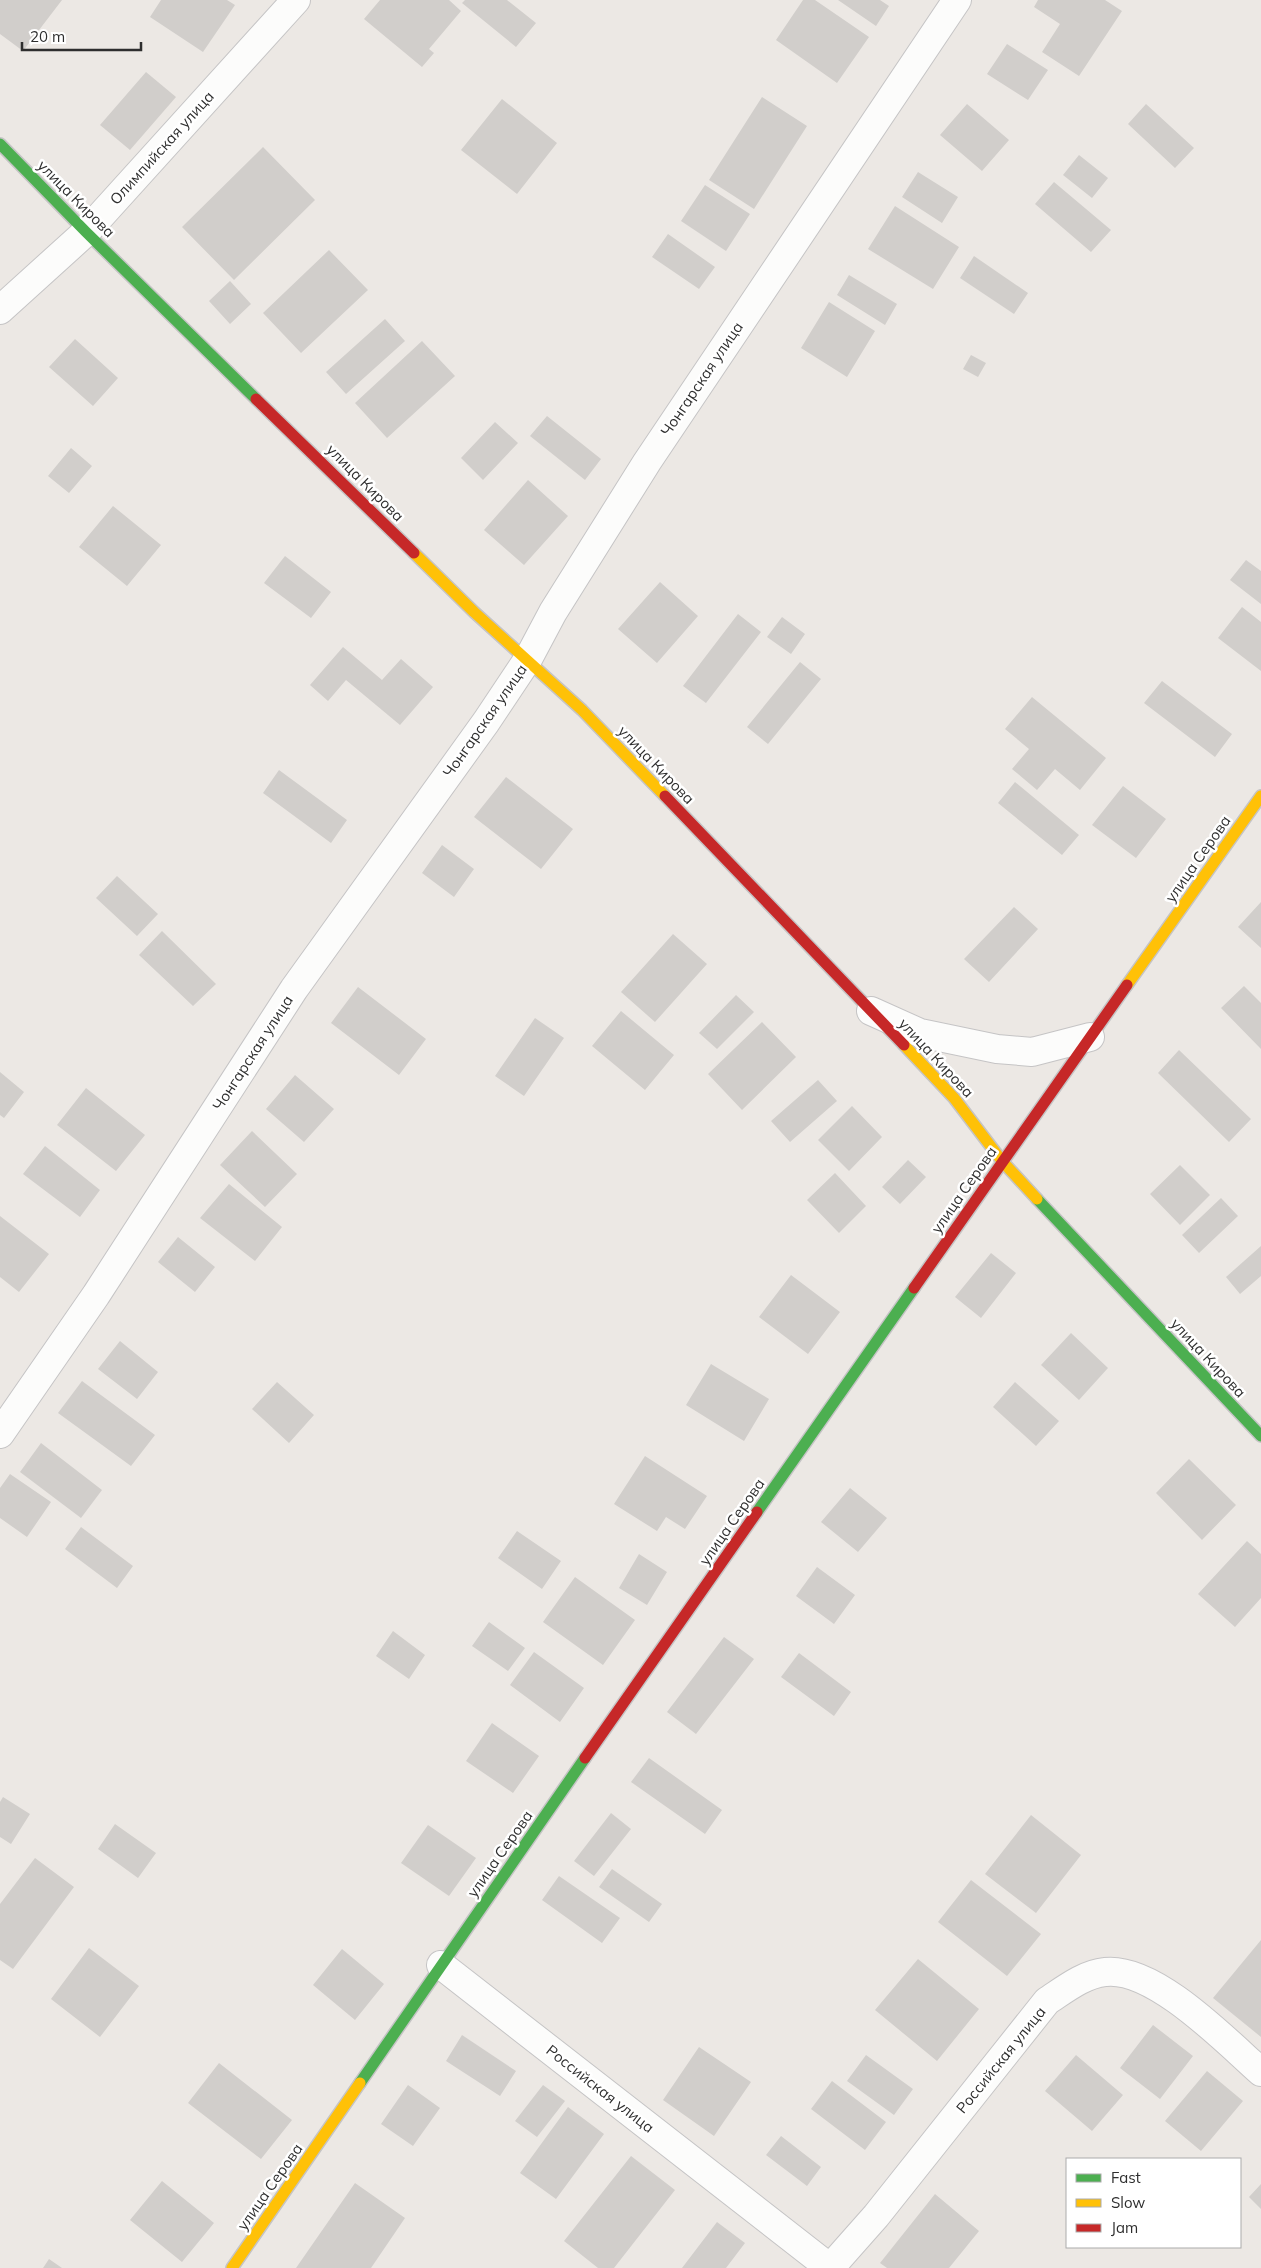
<svg xmlns="http://www.w3.org/2000/svg" width="1261" height="2268" font-family="Mulish,sans-serif">
<style>
.building{fill:#d1cecb}
.lines{fill:none;stroke-linecap:round;stroke-linejoin:round}
.street-casing{stroke:#c5c4c5;stroke-width:30}
.fast-casing{stroke:#c5c4c5;stroke-width:14}
.slow-casing{stroke:#c5c4c5;stroke-width:14}
.jam-casing{stroke:#c5c4c5;stroke-width:14}
.street{stroke:#fcfcfb;stroke-width:28}
.fast{stroke:#4caf50;stroke-width:11}
.slow{stroke:#ffc107;stroke-width:11}
.jam{stroke:#c62828;stroke-width:11}
.labels{text-anchor:middle;stroke-width:5;stroke-linejoin:round;paint-order:stroke}
.street-label{font-size:15px;fill:#2e2e2e;stroke:#fff}
</style>
<rect width="100%" height="100%" fill="#ece8e4"/>
<path class="building" d="M0,0H62L23,51L0,34Z
M161,0H227L235,5L203,52L150,17Z
M380,0H449L461,11L429,49L434,53L422,67L364,19Z
M465,0H507L536,23L516,47L462,3Z
M803,0H815L869,37L837,83L776,40Z
M838,0H880L889,6L876,26Z
M1038,0H1105L1122,11L1079,76L1042,52L1060,24L1034,7Z
M1007,44L1048,70L1028,100L987,74Z
M146,72L176,97L130,150L100,125Z
M762,97L807,126L754,209L709,180Z
M502,99L557,143L517,194L461,150Z
M967,104L1009,140L982,171L940,135Z
M1146,104L1194,148L1175,168L1128,124Z
M263,147L315,200L234,280L182,227Z
M1079,155L1108,178L1092,198L1063,175Z
M918,172L958,197L942,223L902,197Z
M1054,182L1111,230L1091,252L1035,204Z
M705,185L750,214L726,251L681,221Z
M895,206L959,247L933,289L868,249Z
M668,234L715,267L699,289L652,257Z
M329,250L368,290L301,353L263,313Z
M974,256L1028,293L1014,314L960,278Z
M849,275L897,304L885,325L837,295Z
M230,281L251,304L230,324L209,301Z
M829,302L875,331L847,377L801,348Z
M385,319L405,341L346,394L326,372Z
M75,339L118,378L93,406L49,367Z
M422,341L455,376L387,438L355,403Z
M971,355L986,363L978,377L963,369Z
M547,416L601,459L585,480L530,436Z
M495,422L518,443L483,480L461,458Z
M71,448L92,466L69,493L48,476Z
M528,480L568,516L524,565L484,530Z
M113,506L161,545L127,586L79,547Z
M285,556L331,592L311,618L264,583Z
M1246,560L1261,571V604L1230,580Z
M660,582L698,616L657,663L618,629Z
M1242,607L1261,622V671L1218,638Z
M738,614L761,632L706,703L683,686Z
M782,617L805,634L791,654L767,637Z
M343,647L382,680L401,659L433,687L400,725L346,680L328,701L310,685Z
M800,662L821,679L768,744L747,727Z
M1162,681L1232,734L1215,757L1144,703Z
M1032,697L1106,758L1080,790L1055,769L1037,790L1012,769L1029,749L1005,729Z
M279,770L347,820L331,843L263,793Z
M506,777L573,829L541,869L474,817Z
M1015,782L1079,835L1062,855L998,803Z
M1123,786L1166,819L1136,858L1092,825Z
M442,845L474,869L454,897L422,873Z
M117,876L158,914L137,936L96,898Z
M1261,902V948L1238,927Z
M1014,907L1038,929L989,982L964,959Z
M162,931L216,984L193,1006L139,955Z
M673,934L707,964L655,1022L621,992Z
M1244,986L1261,1003V1049L1221,1008Z
M358,987L426,1039L399,1075L331,1023Z
M736,995L754,1012L717,1049L699,1033Z
M621,1011L674,1055L645,1090L592,1046Z
M535,1018L564,1038L524,1096L495,1076Z
M762,1022L796,1057L742,1110L708,1074Z
M1179,1050L1251,1119L1229,1142L1158,1073Z
M0,1072L24,1092L4,1118L0,1115Z
M295,1075L334,1109L304,1142L266,1109Z
M818,1080L837,1101L790,1142L771,1121Z
M86,1088L145,1135L116,1171L57,1125Z
M852,1106L882,1137L849,1171L818,1140Z
M252,1131L297,1174L265,1207L220,1165Z
M45,1146L100,1190L80,1217L23,1174Z
M908,1160L926,1177L900,1204L882,1187Z
M1180,1165L1210,1195L1180,1225L1150,1194Z
M835,1173L866,1206L839,1233L807,1200Z
M229,1184L282,1227L255,1261L200,1218Z
M1221,1198L1238,1216L1199,1253L1182,1235Z
M0,1216L49,1254L19,1292L0,1277Z
M178,1237L215,1267L195,1292L158,1262Z
M1261,1246V1276L1240,1294L1226,1277Z
M991,1253L1016,1273L981,1318L955,1297Z
M791,1275L840,1312L808,1354L759,1317Z
M1071,1333L1108,1368L1079,1400L1041,1365Z
M120,1341L158,1372L137,1399L98,1369Z
M711,1364L769,1399L744,1441L686,1405Z
M82,1381L155,1435L131,1466L58,1413Z
M277,1382L314,1415L289,1443L252,1409Z
M1015,1382L1059,1421L1036,1446L993,1407Z
M41,1443L102,1490L81,1518L20,1472Z
M645,1456L707,1496L685,1529L666,1517L657,1531L614,1504Z
M1189,1459L1236,1505L1202,1540L1156,1493Z
M10,1474L51,1502L27,1537L0,1518V1488Z
M850,1488L887,1518L858,1552L821,1522Z
M81,1527L133,1566L117,1588L65,1549Z
M517,1531L561,1561L542,1589L498,1558Z
M1247,1541L1261,1554V1598L1235,1627L1198,1594Z
M639,1554L667,1572L647,1605L619,1588Z
M817,1567L855,1595L834,1624L796,1596Z
M575,1577L635,1620L603,1665L543,1622Z
M489,1622L525,1648L508,1671L472,1646Z
M393,1631L425,1655L409,1679L376,1656Z
M724,1637L754,1659L696,1734L667,1712Z
M534,1652L584,1688L560,1722L510,1685Z
M799,1653L851,1692L834,1716L781,1677Z
M492,1723L539,1756L513,1793L466,1761Z
M649,1758L722,1810L705,1834L631,1782Z
M3,1797L30,1814L11,1844L0,1837V1802Z
M611,1813L631,1829L594,1876L574,1861Z
M1031,1815L1081,1855L1036,1913L985,1874Z
M115,1824L156,1853L138,1878L98,1849Z
M428,1825L476,1858L449,1896L401,1863Z
M35,1858L74,1887L13,1969L0,1960V1904Z
M612,1869L662,1904L649,1922L599,1887Z
M559,1876L620,1918L602,1943L542,1900Z
M971,1880L1041,1934L1007,1976L938,1922Z
M1261,1940V2037L1213,1998Z
M89,1948L139,1986L100,2037L51,1999Z
M342,1949L384,1984L355,2020L313,1985Z
M918,1959L979,2009L937,2061L875,2010Z
M1153,2025L1193,2056L1160,2099L1120,2068Z
M462,2035L516,2071L500,2096L446,2061Z
M699,2047L751,2082L714,2136L663,2100Z
M866,2055L913,2089L894,2115L847,2081Z
M1076,2055L1123,2095L1092,2131L1045,2091Z
M219,2063L292,2120L261,2159L188,2103Z
M1207,2071L1243,2101L1201,2151L1165,2121Z
M832,2081L886,2122L865,2150L811,2109Z
M408,2085L440,2108L413,2146L381,2124Z
M543,2085L565,2101L537,2137L515,2121Z
M568,2107L604,2134L556,2199L520,2173Z
M781,2136L821,2167L807,2186L766,2155Z
M631,2156L675,2190L614,2268H598L564,2241Z
M162,2181L214,2223L182,2262L130,2220Z
M355,2183L405,2218L371,2268H296Z
M1261,2184V2209L1249,2197Z
M935,2194L979,2231L949,2268H887L880,2263Z
M717,2222L745,2243L726,2268H682Z
M49,2259L62,2268H43Z"/>
<g class="lines">
<g class="street-casing">
<path id="street" d="M0,310L86,232L296,0
M871,1011L920,1033L997,1049L1032,1052L1090,1037
M0,1434L96,1295L294,989L486,722L528,659L553,612L647,462L957,0
M441,1965L830,2268
M830,2268L876,2216L1047,2001C1064,1990 1084,1974 1105,1972C1154,1966 1226,2041 1261,2072"/>
</g>
<g class="fast-casing">
<path id="fast" d="M0,144L86,232L256,399
M1037,1199L1261,1436
M757,1512L914,1288
M360,2083L585,1758"/>
</g>
<g class="slow-casing">
<path id="slow" d="M414,553L474,612L582,710L665,796
M1127,985L1261,796
M904,1045L954,1098L1002,1161L1037,1199
M232,2268L360,2083"/>
</g>
<g class="jam-casing">
<path id="jam" d="M256,399L414,553
M665,796L904,1045
M914,1288L1127,985
M585,1758L757,1512"/>
</g>
<use href="#street" class="street"/>
<use href="#fast" class="fast"/>
<use href="#slow" class="slow"/>
<use href="#jam" class="jam"/>
</g>
<g class="labels">
<g class="street-label">
<text transform="translate(162 148) rotate(-48)" y="5">Олимпийская улица</text>
<text transform="translate(76 199) rotate(45)" y="5">улица Кирова</text>
<text transform="translate(702 379) rotate(-56)" y="5">Чонгарская улица</text>
<text transform="translate(365 483) rotate(45)" y="5">улица Кирова</text>
<text transform="translate(485 721) rotate(-55)" y="5">Чонгарская улица</text>
<text transform="translate(656 765) rotate(46)" y="5">улица Кирова</text>
<text transform="translate(1198 859) rotate(-55)" y="5">улица Серова</text>
<text transform="translate(253 1053) rotate(-57)" y="5">Чонгарская улица</text>
<text transform="translate(936 1058) rotate(47)" y="5">улица Кирова</text>
<text transform="translate(964 1190) rotate(-55)" y="5">улица Серова</text>
<text transform="translate(1208 1358) rotate(47)" y="5">улица Кирова</text>
<text transform="translate(732 1522) rotate(-55)" y="5">улица Серова</text>
<text transform="translate(500 1854) rotate(-55)" y="5">улица Серова</text>
<text transform="translate(1001 2060) rotate(-51)" y="5">Российская улица</text>
<text transform="translate(600 2089) rotate(38)" y="5">Российская улица</text>
<text transform="translate(270 2187) rotate(-55)" y="5">улица Серова</text>
</g>
</g>
<rect x="1066" y="2158" width="175" height="90" fill="#ffffff" stroke="#ababab"/>
<rect x="1076" y="2174" width="25" height="8" fill="#4caf50" stroke="#ababab"/>
<text x="1111" y="2183" font-size="15" fill="#2e2e2e">Fast</text>
<rect x="1076" y="2199" width="25" height="8" fill="#ffc107" stroke="#ababab"/>
<text x="1111" y="2208" font-size="15" fill="#2e2e2e">Slow</text>
<rect x="1076" y="2224" width="25" height="8" fill="#c62828" stroke="#ababab"/>
<text x="1111" y="2233" font-size="15" fill="#2e2e2e">Jam</text>
<path d="M22 42v8h119v-8" fill="none" stroke="#2e2e2e" stroke-width="2.5"/>
<text x="30" y="42" font-size="15" fill="#2e2e2e" stroke="#ffffff" stroke-width="4" paint-order="stroke">20 m</text>
</svg>
